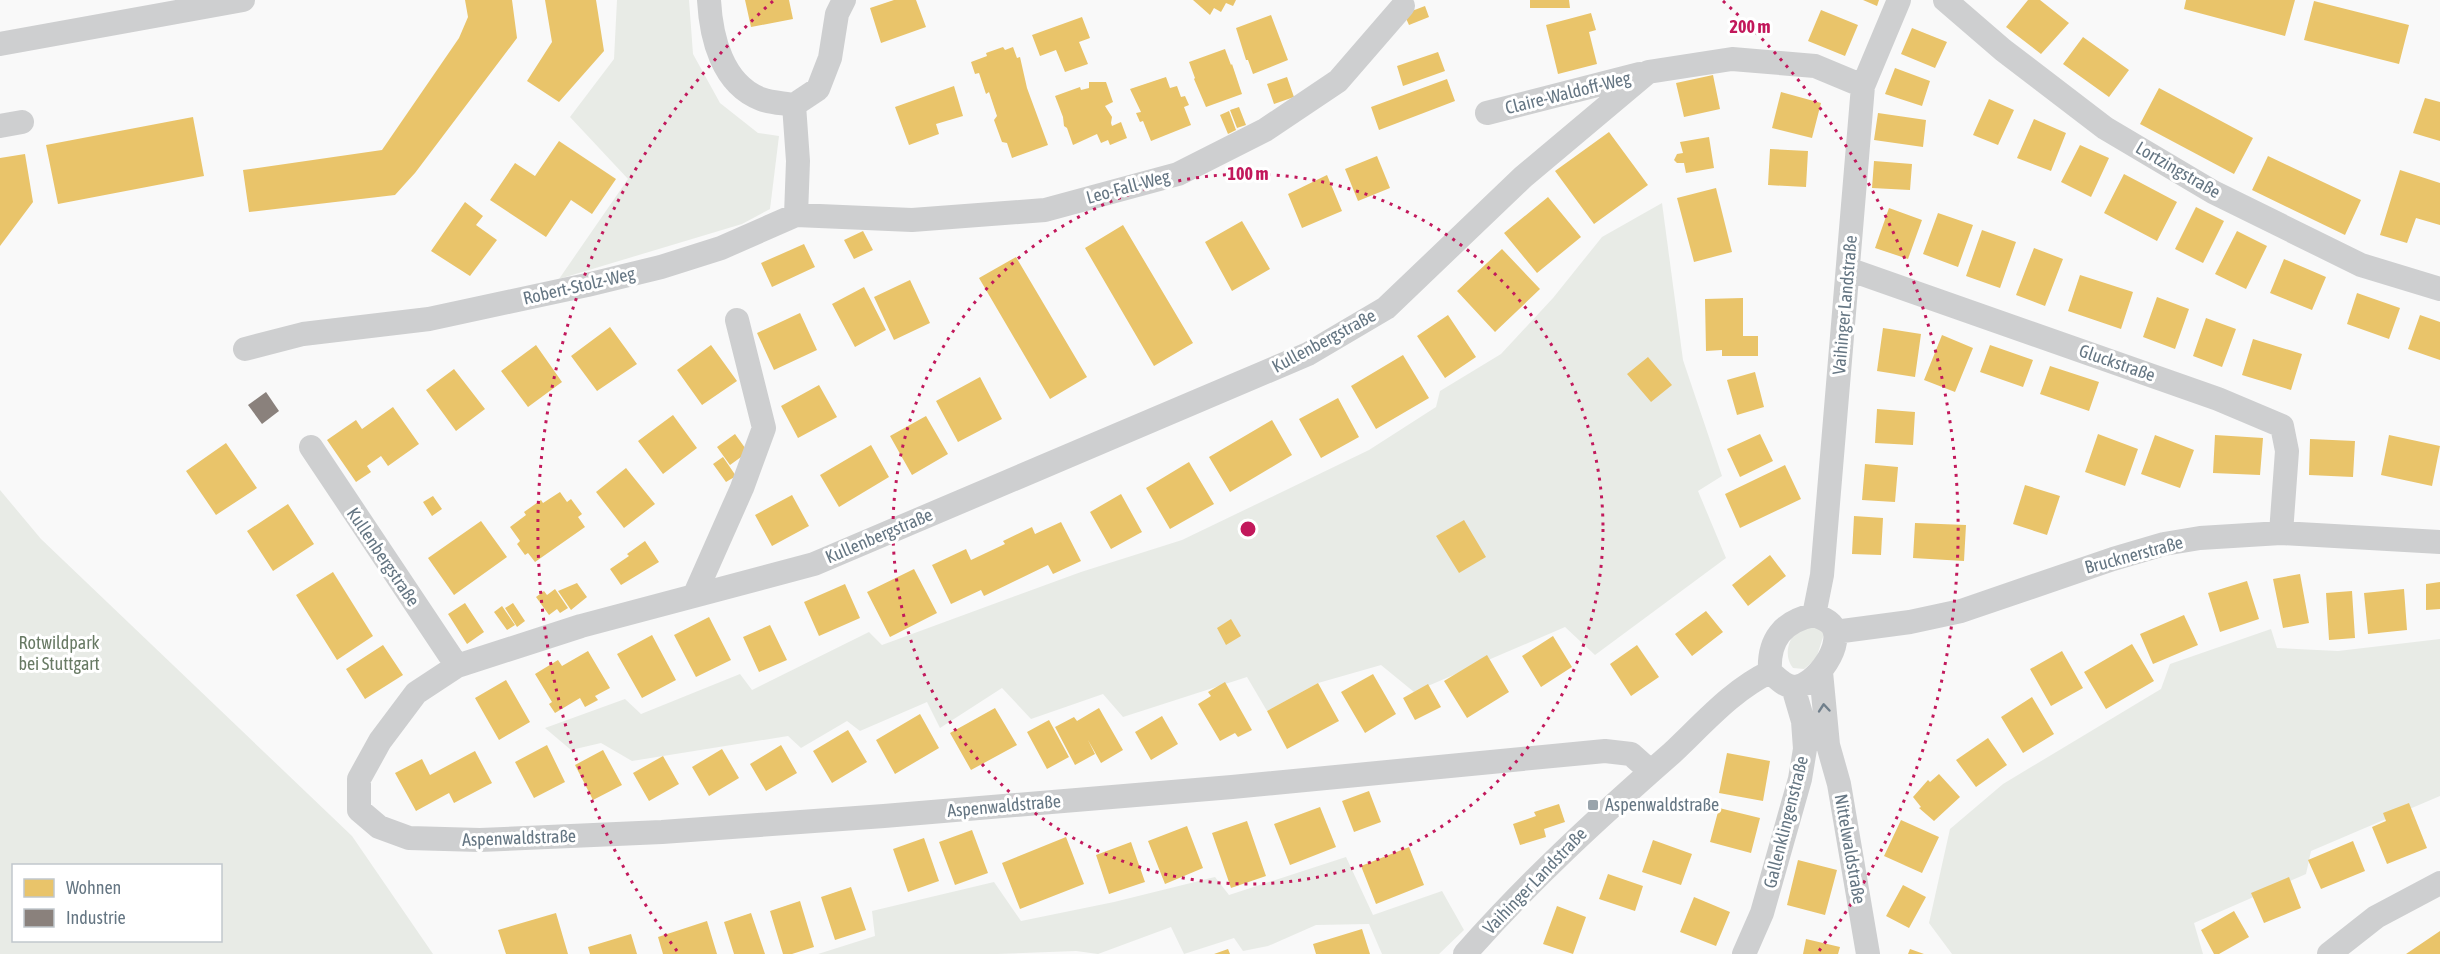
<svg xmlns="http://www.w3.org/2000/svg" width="2440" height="954" font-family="'Asap Condensed',sans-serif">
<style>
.green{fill:#e8ebe6;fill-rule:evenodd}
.homes{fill:#e9c46a}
.industry{fill:#8a817c}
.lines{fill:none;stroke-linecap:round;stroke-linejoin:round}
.minor{stroke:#cecfd0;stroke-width:24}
.oneway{stroke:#707f8b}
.ring{fill:none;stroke:#c2185b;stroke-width:3;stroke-dasharray:3 6}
.poi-dot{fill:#99a4ac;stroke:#fff;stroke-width:2}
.labels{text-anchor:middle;stroke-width:6;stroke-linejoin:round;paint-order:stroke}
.street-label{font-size:18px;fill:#657683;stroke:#fff}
.park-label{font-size:18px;fill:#687a64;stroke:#fff}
.poi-label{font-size:18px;fill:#657683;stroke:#fff;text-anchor:start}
.centre{fill:#c2185b;stroke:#fff;stroke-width:3}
.ring-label{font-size:18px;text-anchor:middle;font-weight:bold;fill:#c2185b;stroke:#fff;stroke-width:6;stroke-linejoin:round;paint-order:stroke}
</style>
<rect width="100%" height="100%" fill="#f9f9f9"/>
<path class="green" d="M617,0H689L693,54L720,103L758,133L779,136L770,209L742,224L559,279L628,179L570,117L614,59Z
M1662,203L1683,360L1722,476L1698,491L1726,558L1595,655L1565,627L1414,692L1381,665L1318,683L1267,711L1247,677L1123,717L1103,694L1031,719L1002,688L940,728L927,702L860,731L847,721L801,748L788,736L632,761L601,743L571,750L545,728L625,699L641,714L740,674L752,690L869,632L882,645L1081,572L1182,540L1369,450L1436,407L1440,391L1501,354L1553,298L1602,237Z
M0,490L41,539L352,836L433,954H0ZM14,866H220V940H14Z
M1817,626L1824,634L1816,659L1804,669L1793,668C1784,657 1787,640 1798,631C1803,628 1811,627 1817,626Z
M2271,629L2277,648L2338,651L2440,639V796L2311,851L2306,874L2194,923L2203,954H1952L1929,923L1950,829L2003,784L2161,689L2170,664Z
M1346,857L1373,915L1442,891L1464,930L1439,954H1382L1369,924L1316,925L1268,946L1243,951L1234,938L1184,954L1171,927L1098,954L1076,951L997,954H818L875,936L872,911L994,882L1021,921L1114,902L1215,877L1229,895Z"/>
<path class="homes" d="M465,0H512L517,38L415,173L395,195L249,212L243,170L382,150L459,38L468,17Z
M545,0H596L604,51L559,102L527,81L552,42Z
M745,0H789L793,19L751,27Z
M894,0H916L926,27L881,43L870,8Z
M1193,0H1236L1233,6L1226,3L1221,12L1214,8L1210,15Z
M1530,0H1569L1570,8H1530Z
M1863,0H1879L1877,6Z
M2028,0H2040L2069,23L2041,54L2006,27Z
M2186,0H2295L2285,36L2184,9Z
M2314,1L2409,25L2399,64L2304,40Z
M1425,6L1429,17L1409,25L1404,14Z
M1821,10L1858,25L1845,56L1808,41Z
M1591,13L1596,30L1589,32L1597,64L1558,74L1546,25Z
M1271,15L1288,60L1253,74L1248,60H1246L1236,28Z
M1082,17L1090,38L1079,42L1088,64L1065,72L1056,50L1040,56L1032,35Z
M1912,28L1947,42L1935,68L1901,54Z
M2083,37L2129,70L2109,97L2063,64Z
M1003,47L1005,50L1013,47L1017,58L1020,57L1027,88L1048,145L1012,158L1007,143L1002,142L994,120L997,116L989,92L986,94L979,73L975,74L971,62L987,56L986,53Z
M1225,49L1231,65L1232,64L1242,94L1206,107L1194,79L1195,78L1189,62Z
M1438,52L1445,71L1403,86L1397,66Z
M1895,68L1930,81L1922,106L1885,94Z
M1713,75L1720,109L1684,117L1676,83Z
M1166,77L1170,88L1177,86L1181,97L1185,96L1189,105L1184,107L1191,125L1151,141L1143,121L1140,122L1136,113L1141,112L1130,89Z
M1287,77L1294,97L1274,104L1267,84Z
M1447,79L1455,101L1379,130L1371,107Z
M1089,82H1106L1113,102L1105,106L1112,117L1111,123L1112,126L1121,122L1127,138L1110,145L1108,140L1101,143L1097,134L1073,145L1067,128L1064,126L1063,117L1055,96L1080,87L1081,90L1089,88Z
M954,86L963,116L936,124L939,134L909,145L895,107Z
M2159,88L2253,138L2234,174L2140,124Z
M1781,92L1821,103L1812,138L1772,128Z
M2425,98L2440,102V141L2413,133Z
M1989,99L2014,110L1998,145L1973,135Z
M1239,107L1246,125L1237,128L1230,110Z
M1229,111L1236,130L1228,134L1220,115Z
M1878,113L1926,120L1923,147L1874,140Z
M193,117L204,176L58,204L46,145Z
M2034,119L2066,133L2051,171L2017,158Z
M1609,132L1648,185L1594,224L1555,171Z
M1709,137L1714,168L1686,173L1684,163H1677L1674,160L1677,154L1683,153L1680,142Z
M559,141L616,179L592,214L571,200L546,237L490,200L515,163L535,176Z
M2080,145L2109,158L2091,197L2061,182Z
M1770,149L1808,151L1806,187L1768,185Z
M25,154L33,202L0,246V158Z
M1377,156L1390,188L1358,201L1345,169Z
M2268,156L2361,200L2345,235L2252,190Z
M1874,161L1912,164L1910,190L1872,188Z
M2400,170L2440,183V225L2416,218L2407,243L2380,235Z
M2124,174L2177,202L2157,241L2104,213Z
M1327,175L1342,211L1302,228L1288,194Z
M1716,188L1732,252L1694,262L1677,198Z
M1548,197L1581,237L1537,273L1504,233Z
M465,202L483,216L476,225L497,240L470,276L431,251Z
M2196,207L2224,221L2203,263L2175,249Z
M1889,208L1922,220L1908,259L1875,248Z
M1938,213L1973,225L1958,267L1923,254Z
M1242,221L1270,269L1232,291L1205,242Z
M1123,225L1193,343L1154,366L1085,248Z
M1982,230L2016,242L2000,288L1966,276Z
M863,231L873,250L854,259L844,240Z
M2237,231L2267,246L2246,289L2215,274Z
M804,244L815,267L772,287L761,263Z
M2034,248L2063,259L2045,306L2016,295Z
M1502,249L1540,289L1495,332L1457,291Z
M1016,257L1087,377L1050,399L979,278Z
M2284,259L2326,277L2312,310L2270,293Z
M2080,275L2133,292L2121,329L2068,311Z
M910,280L930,323L894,340L874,297Z
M864,287L886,330L855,347L832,304Z
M2357,293L2400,308L2389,339L2347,324Z
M2157,297L2189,309L2175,349L2143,337Z
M1743,298V336H1758V356H1722V350L1706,351L1705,299Z
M800,313L817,350L774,370L757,333Z
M1448,315L1476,357L1445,378L1417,336Z
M2420,315L2440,322V360L2408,349Z
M2206,318L2236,329L2222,367L2193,356Z
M610,327L637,364L597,391L571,356Z
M1883,328L1921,334L1915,377L1877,371Z
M1942,335L1973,348L1955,392L1924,380Z
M2253,339L2302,354L2291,390L2242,375Z
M536,345L562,382L528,407L501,371Z
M711,345L737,381L702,405L677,370Z
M1990,345L2033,360L2023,387L1980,372Z
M1403,355L1429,398L1376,429L1351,386Z
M1648,357L1672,385L1651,402L1627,374Z
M2050,366L2099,382L2089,411L2040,394Z
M454,369L485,409L456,431L426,390Z
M1755,372L1764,407L1737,415L1727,380Z
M980,377L1002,419L958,442L936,401Z
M819,385L837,417L798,438L781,406Z
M1338,398L1359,437L1321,458L1299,419Z
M393,407L419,444L388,466L381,456L367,466L371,472L356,482L327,440L356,420L362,429Z
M1877,409L1915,412L1913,445L1875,443Z
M673,415L697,448L663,474L638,441Z
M926,416L948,454L912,475L890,436Z
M1272,420L1292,455L1230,492L1209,457Z
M735,434L748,452L730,465L717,447Z
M1760,434L1773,461L1740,477L1727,449Z
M2098,434L2138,449L2125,486L2085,472Z
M2155,435L2194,450L2180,488L2141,474Z
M2215,435L2263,438L2260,475L2213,473Z
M2389,435L2440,446L2432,486L2381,475Z
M2310,439L2355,441L2353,477L2309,475Z
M226,443L257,488L216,515L186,471Z
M871,445L889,477L839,507L820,475Z
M723,457L736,476L726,482L713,464Z
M1189,462L1214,504L1170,529L1146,488Z
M1865,464L1898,467L1895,502L1862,500Z
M1785,465L1801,499L1740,528L1725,494Z
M626,468L655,504L624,528L596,492Z
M2025,485L2060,496L2047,535L2013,524Z
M560,492L567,502L571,499L582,514L578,517L585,527L535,562L528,553L525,555L517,544L520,541L510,527L526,515L524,512L541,500L543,503Z
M1121,494L1142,532L1111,549L1090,512Z
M792,495L809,526L772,546L755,515Z
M433,496L442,509L432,516L423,502Z
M288,504L314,544L273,571L247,531Z
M1854,516L1883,518L1881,555L1852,554Z
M1464,520L1486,557L1459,573L1436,536Z
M481,521L507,557L454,595L428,558Z
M1061,522L1081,561L1053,574L1048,565L984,596L981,590L951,604L932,565L966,549L971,560L1005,544L1003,541L1032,527L1035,534Z
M1915,523L1966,525L1964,561L1913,558Z
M645,541L659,562L621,585L610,569L629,556L627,554Z
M1770,555L1786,576L1748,606L1732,585Z
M914,569L937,613L890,637L867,592Z
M333,572L373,636L337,660L296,595Z
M2300,574L2309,623L2283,628L2273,579Z
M2247,581L2259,619L2220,632L2208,593Z
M2440,582V609L2426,610V584Z
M577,583L587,597L571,610L558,591Z
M845,584L860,618L819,636L804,602Z
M555,589L568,608L560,613L557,609L549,615L536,597L544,591L547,595Z
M2404,589L2407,630L2368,634L2364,593Z
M2352,591L2355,638L2329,640L2326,593Z
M465,603L484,632L467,644L448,614Z
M513,603L525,621L517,627L505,608Z
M502,606L515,625L507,630L494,612Z
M1706,611L1723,632L1692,656L1675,634Z
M2184,615L2198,645L2153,664L2140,634Z
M709,617L731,660L696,677L674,635Z
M1231,619L1241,636L1226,645L1217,628Z
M770,625L787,660L759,672L743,637Z
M652,635L676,680L642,698L617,654Z
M1553,636L1572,667L1541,687L1522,656Z
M2132,644L2154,681L2106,709L2084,672Z
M383,645L403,675L365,699L346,669Z
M1637,645L1659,677L1631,696L1610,664Z
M588,651L610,688L595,696L598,700L585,707L580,698L555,713L549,704L552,702L535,674L558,660L562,666Z
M2062,651L2083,688L2051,706L2030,669Z
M1487,655L1509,692L1467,718L1444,681Z
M1373,674L1396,714L1365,733L1341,692Z
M506,680L530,722L499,740L475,698Z
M1225,682L1252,730L1238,737L1235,733L1220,741L1198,704L1211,696L1208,692Z
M1318,683L1339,721L1287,749L1267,711Z
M1428,684L1441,707L1415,720L1403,698Z
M2032,697L2054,734L2023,753L2001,717Z
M995,708L1017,745L971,770L950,733Z
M1099,708L1123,750L1101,763L1088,740L1095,754L1075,765L1055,727L1074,717L1077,721Z
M920,714L939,748L895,774L876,740Z
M1162,716L1178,744L1151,760L1135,732Z
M1049,720L1069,757L1047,769L1027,732Z
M848,730L867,762L832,783L813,751Z
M1988,738L2007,765L1976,787L1956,760Z
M547,745L565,782L534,798L515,762Z
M781,745L797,773L766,791L750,764Z
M722,749L739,778L709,796L692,767Z
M603,750L622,785L593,800L575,765Z
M475,751L492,783L454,803L449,793L416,811L395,773L422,759L430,775Z
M1727,753L1770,761L1763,801L1719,793Z
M663,756L679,784L649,801L633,773Z
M1939,774L1960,797L1934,821L1919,808L1921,807L1913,797L1928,780L1930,782Z
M1369,791L1381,822L1354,832L1342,801Z
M2409,803L2427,848L2387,864L2372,827L2386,821L2383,813Z
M1559,804L1565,822L1544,829L1546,837L1520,845L1513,824L1536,816L1534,812Z
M1320,807L1336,847L1290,865L1274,824Z
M1719,808L1760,818L1751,853L1710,842Z
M1901,820L1939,837L1922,873L1884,856Z
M1247,821L1266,876L1231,888L1212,833Z
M1187,826L1203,868L1165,884L1148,841Z
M972,830L988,873L955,885L939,842Z
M1066,837L1084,884L1020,909L1002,863Z
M924,838L939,881L908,892L893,849Z
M1653,840L1692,854L1681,885L1642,872Z
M2353,841L2365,871L2321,889L2308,860Z
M1131,842L1145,882L1109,894L1096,855Z
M1409,847L1424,885L1376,904L1361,866Z
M1798,860L1837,870L1825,915L1787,905Z
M1608,874L1643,886L1635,911L1599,899Z
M2289,877L2301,908L2264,923L2251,893Z
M1903,885L1926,897L1909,928L1886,916Z
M851,887L866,930L835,940L821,897Z
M1694,897L1730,912L1716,946L1680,932Z
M800,901L814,947L792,954H783L770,911Z
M1557,906L1586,917L1573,954L1543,944Z
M2234,911L2249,937L2219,954H2214L2201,930Z
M556,913L568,954H506L498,930Z
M751,913L765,954H734L724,922Z
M707,921L717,954H663L658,937Z
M1362,929L1370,954H1316L1313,944Z
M2440,931V954H2406Z
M631,934L637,954H590L588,947Z
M1806,939L1840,947L1838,954H1803Z
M1228,949L1230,954H1214Z
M1910,949L1924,954H1908Z"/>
<path class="industry" d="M266,392L279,411L262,424L248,405Z"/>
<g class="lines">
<path class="minor" d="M709,0C711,37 722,84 761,99C771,103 784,103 794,105
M1945,0L2003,50L2105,128L2213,192L2361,265L2440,289
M0,44L243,0
M794,105L818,89L830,58L837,14L844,0
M794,105L798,161L796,215
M1487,113L1640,74
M0,126L22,122
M1848,269L2218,399L2282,426L2287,451L2281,533
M245,349L303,334L429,319L587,285L661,267L721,248L796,215L912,220L1045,210L1178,174L1265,130L1338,81L1403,6
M311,447L457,666
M695,594L742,488L764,428L737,320
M1814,615L1822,575L1863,86L1899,0
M1814,615C1820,617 1826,619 1831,624C1847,642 1816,687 1793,687C1784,686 1777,678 1770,672C1768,640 1783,621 1814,615Z
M1835,632L1910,622L1961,611L2113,559L2164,544L2200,538L2281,533L2440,542
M1821,672L1828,745L1839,784L1868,954
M1650,771L1631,754L1605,751L1232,787L884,816L662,832L480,840L409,838L379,827L359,810V779L380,741L416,693L457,666L581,626L814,564L1308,354L1386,308L1523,177L1648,72L1732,59L1815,66L1863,86
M1465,954C1529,881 1599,817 1672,753C1703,724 1732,690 1770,672
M1744,954L1762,913L1800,779L1805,749L1803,721L1793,687
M2329,954L2376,917L2440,883"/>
</g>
<defs><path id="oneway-chevron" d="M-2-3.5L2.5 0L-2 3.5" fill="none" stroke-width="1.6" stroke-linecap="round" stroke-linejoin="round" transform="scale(1.5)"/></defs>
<use class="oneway" href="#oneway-chevron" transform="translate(1824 708) rotate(-95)"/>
<g class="ring">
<circle cx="1248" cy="529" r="355"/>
<path d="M677 951A710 710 0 0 1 773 1M1723 1A710 710 0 0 1 1819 951"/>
</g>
<rect class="poi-dot" x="1587" y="799" width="12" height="12" rx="3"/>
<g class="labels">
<g class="street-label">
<text transform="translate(1568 93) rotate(-14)" y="6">Claire-Waldoff-Weg</text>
<text transform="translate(2178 170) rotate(30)" y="6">Lortzingstraße</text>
<text transform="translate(1128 187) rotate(-15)" y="6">Leo-Fall-Weg</text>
<text transform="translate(579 286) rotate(-13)" y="6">Robert-Stolz-Weg</text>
<text transform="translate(1845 305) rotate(-85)" y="6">Vaihinger Landstraße</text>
<text transform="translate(1324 341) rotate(-28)" y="6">Kullenbergstraße</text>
<text transform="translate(2117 363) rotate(19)" y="6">Gluckstraße</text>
<text transform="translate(879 536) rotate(-23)" y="6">Kullenbergstraße</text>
<text transform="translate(2134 555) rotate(-15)" y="6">Brucknerstraße</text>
<text transform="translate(383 557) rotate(56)" y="6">Kullenbergstraße</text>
<text transform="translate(1004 806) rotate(-5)" y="6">Aspenwaldstraße</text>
<text transform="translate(1786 822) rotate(-76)" y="6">Gallenklingenstraße</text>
<text transform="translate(519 838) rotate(-2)" y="6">Aspenwaldstraße</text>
<text transform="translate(1850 849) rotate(80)" y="6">Nittelwaldstraße</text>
<text transform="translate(1535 881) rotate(-46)" y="6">Vaihinger Landstraße</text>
</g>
<g class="park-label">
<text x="59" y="649">Rotwildpark<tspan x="59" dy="21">bei Stuttgart</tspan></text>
</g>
<g class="poi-label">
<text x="1605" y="811">Aspenwaldstraße</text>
</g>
</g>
<circle cx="1248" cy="529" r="9" class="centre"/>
<g class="ring-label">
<text x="1750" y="33">200 m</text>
<text x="1248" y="180">100 m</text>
</g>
<rect x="12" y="864" width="210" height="78" fill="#ffffff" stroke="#c1c8cd" stroke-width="1.5"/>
<rect x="24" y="879" width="30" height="18" fill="#e9c46a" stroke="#c1c8cd" stroke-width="1.5"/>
<text x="66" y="894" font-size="18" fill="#657683">Wohnen</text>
<rect x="24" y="909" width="30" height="18" fill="#8a817c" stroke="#c1c8cd" stroke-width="1.5"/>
<text x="66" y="924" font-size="18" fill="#657683">Industrie</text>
</svg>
